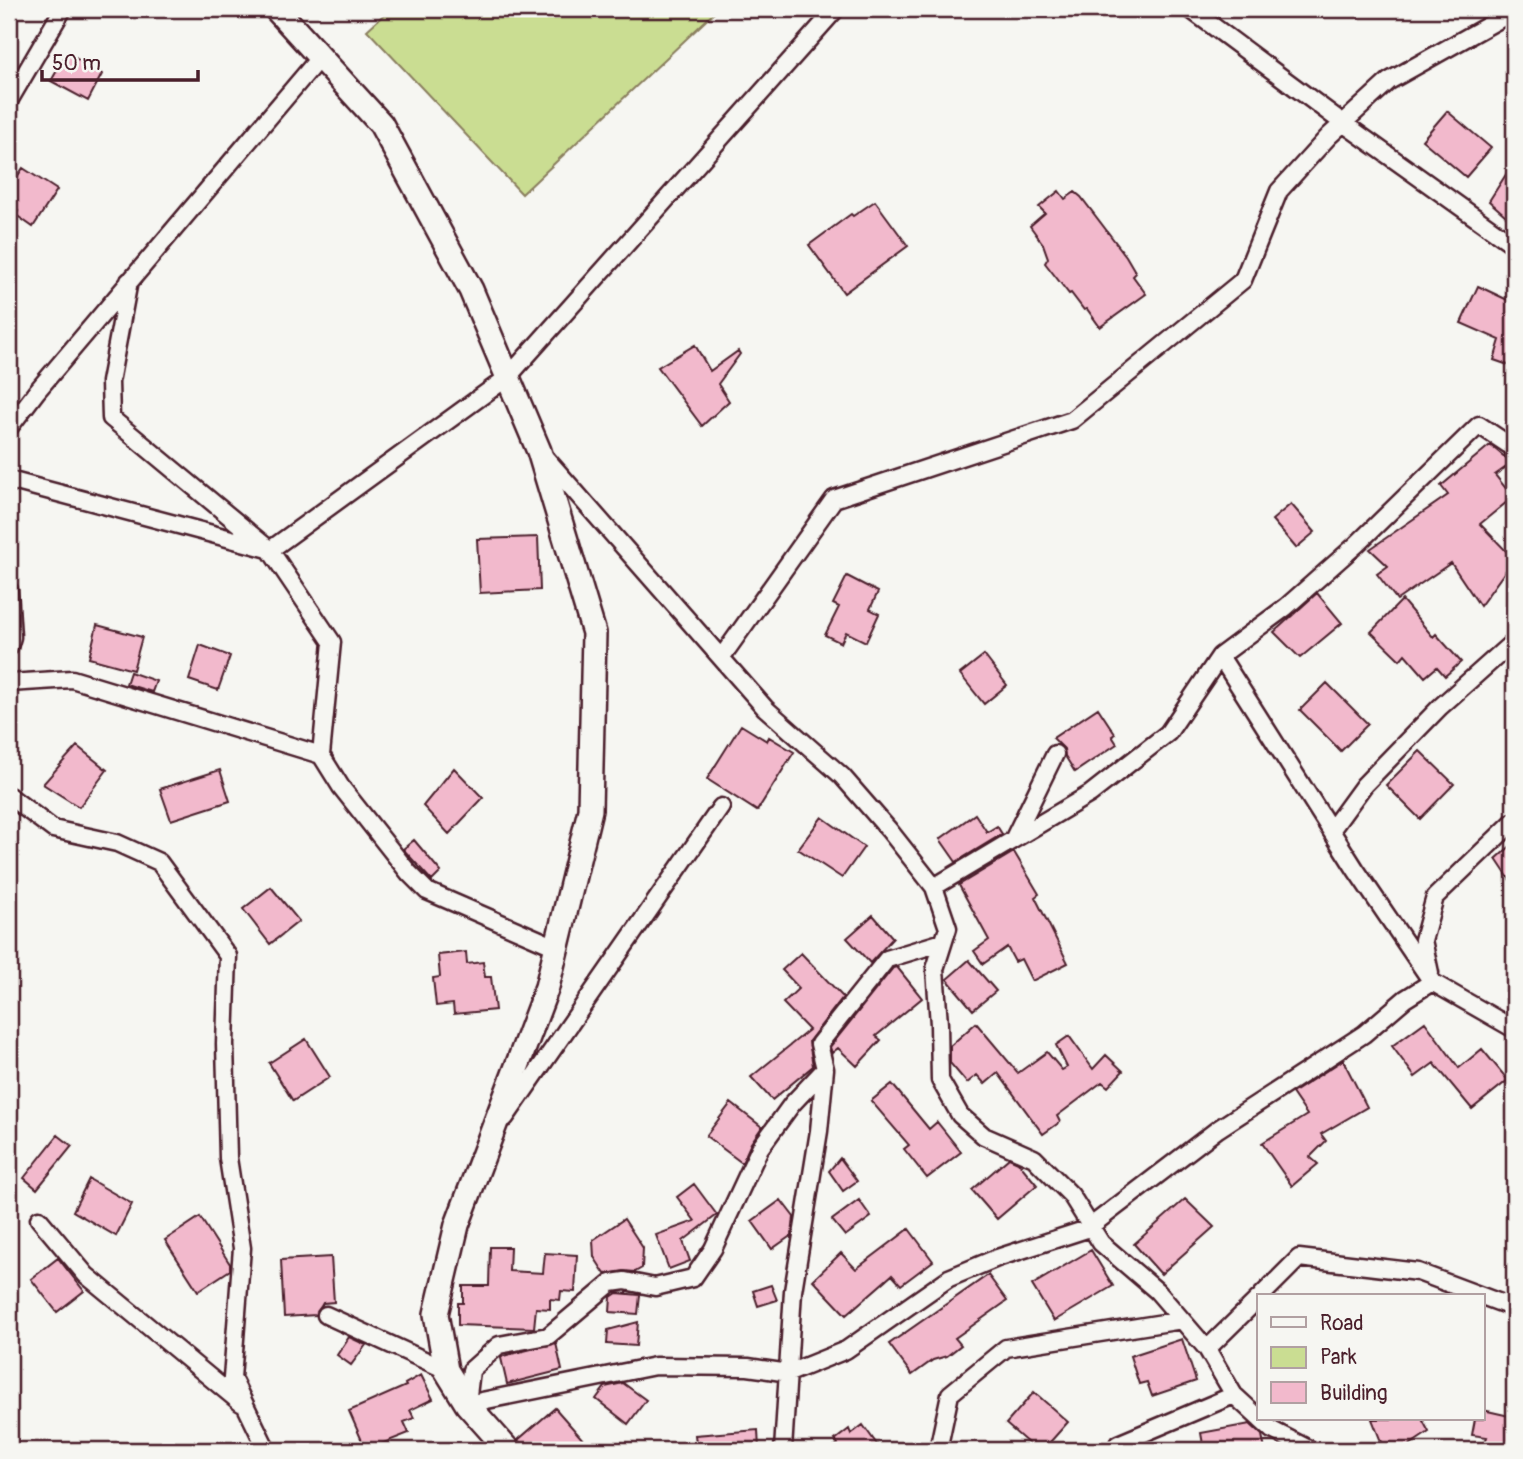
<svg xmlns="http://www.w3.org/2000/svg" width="1523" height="1459" font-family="Pangolin,sans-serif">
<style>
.green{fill:#cadd92;stroke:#8a7e5e;stroke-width:2}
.building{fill:#f2b9cc;stroke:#4a1f2b;stroke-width:2}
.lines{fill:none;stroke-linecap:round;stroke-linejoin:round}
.street-casing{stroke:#4a1f2b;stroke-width:21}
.secondary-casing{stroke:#4a1f2b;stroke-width:28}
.street{stroke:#f6f6f2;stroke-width:16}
.secondary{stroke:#f6f6f2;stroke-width:23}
</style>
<rect width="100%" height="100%" fill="#f6f6f2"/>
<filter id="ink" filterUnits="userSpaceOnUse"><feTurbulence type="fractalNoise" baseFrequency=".0143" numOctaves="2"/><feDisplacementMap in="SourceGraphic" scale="14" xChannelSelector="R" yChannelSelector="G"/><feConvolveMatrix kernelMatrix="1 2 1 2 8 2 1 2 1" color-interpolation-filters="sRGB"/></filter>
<g filter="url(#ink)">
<path class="green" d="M390,9H718L522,194L367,30Z"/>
<path class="building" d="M67,53L102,74L88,101L51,81Z
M1447,111L1491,148L1466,177L1422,140Z
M1514,162V205L1506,216L1489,201Z
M23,168L57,190L33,227L16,215L18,211L9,205V189Z
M1059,191L1065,199L1075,192L1081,197L1126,256L1136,273L1133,276L1146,294L1100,327L1087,309L1084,310L1071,293L1069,294L1045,263L1048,258L1043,244L1030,226L1045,213L1039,207Z
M875,201L908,246L844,293L809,245L851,214L853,216Z
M1478,286L1514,303V367L1494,360L1500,340L1461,323Z
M695,345L710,371L738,351L740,354L718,384L729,401L702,426L658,367Z
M1490,445L1512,463L1495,475L1513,497L1480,524L1514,559L1480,606L1451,563L1397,600L1377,574L1388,566L1370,549L1448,495L1441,486Z
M1291,504L1315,532L1296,548L1272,520Z
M538,537L540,590L480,593L477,539Z
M847,576L878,592L870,609L879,614L866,642L846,632L841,643L825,635L839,607L833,604Z
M1317,593L1342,623L1300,658L1274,632Z
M1402,600L1433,637L1436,634L1461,662L1445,676L1437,667L1425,677L1405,654L1400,660L1371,632Z
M97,625L142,637L133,670L89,658Z
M200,645L230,656L218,690L189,680Z
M984,655L1007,685L984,704L960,674Z
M130,672L156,681L152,692L126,684Z
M1327,683L1368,724L1341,751L1300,710Z
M1098,708L1115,734L1112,736L1117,744L1075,772L1065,756L1064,749L1053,738Z
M741,725L767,741L769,737L794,752L757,811L707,779Z
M77,746L107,770L79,807L43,784Z
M1420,751L1454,784L1420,819L1386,785Z
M454,768L483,798L449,834L423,806Z
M220,770L230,801L171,820L160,789Z
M975,814L987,832L997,826L1002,834L956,862L940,839Z
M822,817L864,847L842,878L798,849Z
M414,840L441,872L432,881L403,849Z
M1514,843V886L1496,859Z
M1014,852L1039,894L1035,897L1068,963L1032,981L1021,959L1015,962L1007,947L983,964L974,951L989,940L959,885Z
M271,887L299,921L270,944L243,909Z
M873,915L893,938L870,963L847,938Z
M466,952L467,964L483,962L485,977H491L495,1010L454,1014L453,1004L436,1006L433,978L440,977L438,955Z
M801,953L843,997L809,1041L813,1066L772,1100L751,1077L809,1030L783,1003L799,988L782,970Z
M969,960L996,991L973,1010L947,979Z
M897,967L922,998L876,1036L881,1040L857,1066L838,1048L832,1053L830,1047L893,968Z
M1425,1022L1459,1068L1482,1049L1508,1080L1472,1109L1434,1063L1415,1077L1392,1046Z
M976,1023L1018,1073L1047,1052L1062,1070L1067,1067L1056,1045L1069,1036L1093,1069L1106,1055L1123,1071L1108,1087L1102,1082L1057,1116L1060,1122L1043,1134L998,1073L985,1084L977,1075L967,1083L950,1063V1046Z
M306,1039L330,1077L293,1101L269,1063Z
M1343,1060L1367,1107L1321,1134L1326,1141L1310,1157L1318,1164L1292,1186L1262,1143L1307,1115L1292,1093Z
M892,1084L929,1129L937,1122L961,1152L927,1178L904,1149L909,1145L871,1101Z
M731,1103L762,1127L751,1143L742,1163L706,1136Z
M58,1135L72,1146L37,1189L24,1178Z
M840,1158L857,1181L843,1191L829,1171Z
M1009,1158L1018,1162L1037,1185L997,1219L972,1190Z
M89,1179L132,1204L116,1236L73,1211Z
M694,1184L717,1215L683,1241L690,1261L669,1269L656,1235L695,1221L677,1197Z
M1185,1199L1214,1227L1161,1274L1134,1244Z
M781,1200L794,1217L792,1235L772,1249L752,1221Z
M859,1200L871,1217L845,1236L832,1220Z
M200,1217L230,1264V1270L198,1291L165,1240Z
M624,1219L643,1248L642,1268L635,1272L624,1271L605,1274L594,1257L593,1240Z
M909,1229L933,1261L901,1285L892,1275L846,1315L813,1280L841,1253L856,1269Z
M490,1247H510L509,1271L543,1273L545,1253L577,1255L575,1292L561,1291L560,1300L550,1299V1309L536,1308L534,1328L458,1325V1303H463V1286H489Z
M1091,1250L1113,1286L1054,1321L1032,1285Z
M331,1257L334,1302L323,1303L316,1315L284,1317L281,1260Z
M58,1258L84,1291L57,1312L31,1279Z
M988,1275L1007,1301L955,1338L961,1345L947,1356L933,1360L912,1375L889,1344Z
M771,1285L777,1300L758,1306L753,1291Z
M617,1293L640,1295L638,1314L610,1312L611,1297Z
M638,1322L636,1346L607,1344L608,1330Z
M349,1337L366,1345L351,1365L337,1355Z
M1182,1339L1196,1381L1152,1396L1147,1382L1139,1384L1130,1356Z
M556,1343L562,1370L507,1384L501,1358L503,1356Z
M421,1375L433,1399L410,1410L414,1418L404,1422L409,1433L366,1450L349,1411L406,1386L405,1384Z
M623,1383L646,1400L628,1424L596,1399L605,1387Z
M1034,1392L1068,1422L1043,1450H1036L1006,1424Z
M555,1408L592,1450H526L518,1440Z
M1483,1410L1514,1417V1450H1482L1487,1437L1472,1435L1475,1419H1483Z
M1372,1419H1422L1429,1432L1402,1450H1388L1380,1439Z
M1250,1424L1262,1435L1265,1450H1204L1201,1433Z
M863,1425L881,1450H829L838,1444L835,1440L849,1429L851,1434Z
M758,1430L759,1450H697L695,1435Z"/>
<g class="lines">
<g class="street-casing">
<path id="street" d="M1190,9L1343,123L1514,245
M9,101L63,9
M129,281L110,382L111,418L270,550L332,642L321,755
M9,428L37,391L320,57
M543,455L765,708L842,776L889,830L934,887L948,928L935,969L939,1024L940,1080L960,1115L984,1136L1034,1158L1071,1195L1101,1243L1157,1291L1207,1349L1234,1395L1259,1418
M9,480L265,548
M270,550L508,377L836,9
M9,590L12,637L9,647
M1220,656L1356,870L1432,982L1514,1029
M721,658L834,499L1072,420L1243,280L1279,191L1329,136L1389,81L1514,11
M9,683L72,679L321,755L341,787L409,873L427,891L556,947
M9,796L53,829L117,843L159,862L228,956L225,1044L228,1158L242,1248L232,1378L267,1450
M1332,829L1364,785L1440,707L1514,641
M1013,840L1055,754
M934,887L1090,794L1168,733L1220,656L1286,607L1356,545L1479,425L1512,447L1514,452
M943,942L887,959L819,1044L825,1069L792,1104L760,1148L713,1249L693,1278L655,1287L625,1281L611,1283L548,1336L499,1345L471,1370L467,1404L655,1366L748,1367L789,1373L846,1350L949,1278L997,1258L1087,1229L1218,1129L1364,1034L1405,999L1432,982
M1430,973L1423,940L1435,897L1514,821
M505,1118L721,807
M39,1219L86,1275L241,1403
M1261,1296L1299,1258L1418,1272L1514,1308
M326,1315L446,1370
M1207,1349L1259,1298
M1260,1419L1272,1430L1311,1450
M783,1450L793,1291L819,1131L825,1069
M938,1450L950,1394L1006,1348L1182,1320
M1119,1450L1118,1444L1234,1395"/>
</g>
<g class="secondary-casing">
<path id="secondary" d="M276,9L381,124L471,290L539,451L594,633L590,810L547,987L457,1225L436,1314L446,1370L467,1404L508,1450"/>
</g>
<use href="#street" class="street"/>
<use href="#secondary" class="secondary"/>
</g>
</g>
<rect width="1523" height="1459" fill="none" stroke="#f6f6f2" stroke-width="35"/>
<rect x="18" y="18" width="1488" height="1424" fill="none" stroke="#4a1f2b" stroke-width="2.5" filter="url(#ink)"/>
<rect x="1257" y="1294" width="228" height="126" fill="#f6f6f2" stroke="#b1a0a2" stroke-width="2"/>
<rect x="1271" y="1317" width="35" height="10" fill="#f6f6f2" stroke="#b1a0a2" stroke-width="2"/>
<text x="1320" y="1330" font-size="21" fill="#4a1f2b">Road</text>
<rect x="1271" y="1347" width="35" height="21" fill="#cadd92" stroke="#b1a0a2" stroke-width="2"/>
<text x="1320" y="1364" font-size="21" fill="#4a1f2b">Park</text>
<rect x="1271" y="1382" width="35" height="21" fill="#f2b9cc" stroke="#b1a0a2" stroke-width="2"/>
<text x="1320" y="1400" font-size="21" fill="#4a1f2b">Building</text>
<path d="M42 70v10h156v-10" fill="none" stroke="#4a1f2b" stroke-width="3.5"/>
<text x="52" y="70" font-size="21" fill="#4a1f2b" stroke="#f6f6f2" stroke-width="5" paint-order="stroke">50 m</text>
</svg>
